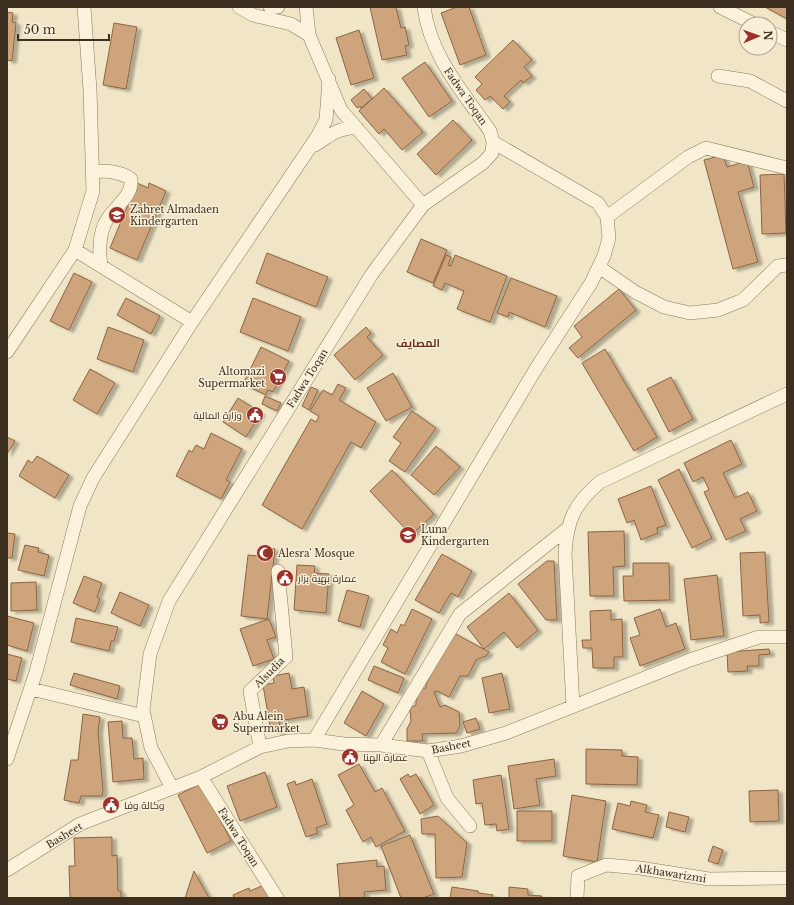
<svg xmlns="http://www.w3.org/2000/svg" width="794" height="905" font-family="'Libre Baskerville',Cairo,serif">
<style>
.building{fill:#cea47c;stroke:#8c6341;filter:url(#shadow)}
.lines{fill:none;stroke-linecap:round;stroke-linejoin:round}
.minor-casing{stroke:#8c785c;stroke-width:14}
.minor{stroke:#faf2db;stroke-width:13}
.labels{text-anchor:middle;stroke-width:3;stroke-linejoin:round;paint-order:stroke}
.street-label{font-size:10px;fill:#3c2f20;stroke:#f7efd7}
.poi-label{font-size:10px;fill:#3c2f20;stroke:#f7efd7;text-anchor:start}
.neighbourhood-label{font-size:11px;font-weight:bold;fill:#6a331e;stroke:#f7efd7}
</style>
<defs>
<filter id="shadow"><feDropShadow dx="4.5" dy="2.5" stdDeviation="1" flood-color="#0004"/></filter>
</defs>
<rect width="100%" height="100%" fill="#f0e6c7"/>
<path class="building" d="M370,7H396L401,28L405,27L409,45L405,46L407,55L382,60Z
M457,7H469L486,55L460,65L441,13Z
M765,7H787V19Z
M7,12L13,13L12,22L16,23L12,61L7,60Z
M114,23L137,27L126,89L103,85Z
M359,30L374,78L351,85L336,38Z
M513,40L532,60L524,67L532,76L523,83L521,80L504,96L510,102L503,109L490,96L485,100L476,90L482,84L475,77Z
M425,62L452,101L429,117L402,78Z
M384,88L423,132L402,150L384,129L379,134L359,111Z
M364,89L372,99L361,108L360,106L357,108L351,100Z
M453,120L472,140L436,175L417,154Z
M723,155L727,167L747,161L754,187L738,192L758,262L733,269L704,160Z
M784,174L786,233L762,234L760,175Z
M137,183L148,188L149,183L166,191L137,260L110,248Z
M421,239L447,250L433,283L407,272Z
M267,253L328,277L316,307L256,283Z
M446,255L451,257L448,265L451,266L455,255L507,276L490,322L457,309L464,291L445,283L442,290L433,286Z
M74,273L92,282L69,330L50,321Z
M511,278L557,296L545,327L509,312L508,317L497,313Z
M619,289L636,310L578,358L569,348L582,337L574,326Z
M126,298L160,316L151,334L117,315Z
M253,298L301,317L288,351L240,332Z
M108,327L144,340L133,372L97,359Z
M366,327L371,333L367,337L383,355L355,380L334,355Z
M261,347L289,361L273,392L268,390L266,395L243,384Z
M605,349L657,437L634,451L582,363Z
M90,369L115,383L97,414L73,400Z
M393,373L412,407L386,421L367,388Z
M671,377L693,419L669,432L647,389Z
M338,384L346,388L339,400L376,422L361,448L351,442L302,529L262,505L311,419L316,422L319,416L310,411L323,390L332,395Z
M311,387L318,390L309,410L302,406Z
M265,396L281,403L277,411L262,404Z
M238,398L261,413L246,437L223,422Z
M412,411L436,428L405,472L389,461L401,443L393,437Z
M211,433L242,449L226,480L230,482L221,499L176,476L189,450L192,452L196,445L204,449Z
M7,437L15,441L7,454Z
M731,440L742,464L723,473L735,498L748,492L757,511L740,519L746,531L726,540L704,492L709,490L703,477L693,482L684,463Z
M436,446L460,467L434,495L411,475Z
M37,456L69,475L55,498L19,476L28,460L32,463Z
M679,469L712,538L692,548L658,480Z
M392,470L434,514L411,535L370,491Z
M651,486L666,525L657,528L658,533L641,540L634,520L627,523L618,499Z
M624,531L625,566L613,567L614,596H590L588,532Z
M7,533L15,534L12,558H7Z
M25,545L39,548L38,552L49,555L44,576L18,570Z
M260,547L275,549L267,619L241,616L248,555L259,556Z
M765,552L769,622L760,623V615L743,616L740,553Z
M442,554L472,571L458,597L451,593L439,613L415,600Z
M547,561H554L557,620H546L518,584Z
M633,563H669L670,600L624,601L623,576H633Z
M297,565L315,566L314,573L329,574L326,613L294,610Z
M717,575L724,636L691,640L684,579Z
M84,576L102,583L97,597L100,599L95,612L73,603Z
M36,582L37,610L11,611V583Z
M347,590L369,596L360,627L338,621Z
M120,592L149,605L140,626L111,613Z
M509,593L538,630L517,648L504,632L484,649L467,627Z
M412,609L432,619L405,674L381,662L388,648L383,645L391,629L397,633L401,624L404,626Z
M660,609L666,627L676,623L685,649L640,666L630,638L640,635L634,618Z
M611,610V620L622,619L623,657H614V668H593L592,648H583L582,640H591L590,611Z
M7,616L34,623L27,651L7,645Z
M76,618L118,627L114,641H111L109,651L71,642Z
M269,619L276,637L267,640L274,659L253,666L240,629Z
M452,632L489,652L486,656L476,660L468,676H460L449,697L437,691L434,692L440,707L445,705L459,712L460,726L456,733L422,734L423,741H407V729L411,721L410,708L416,705V700L422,688H426V684Z
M769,649L770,654L759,655V666H747L748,671L728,672L727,652Z
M7,654L22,658L16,681L7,679Z
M374,666L404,678L398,693L368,680Z
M74,673L120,686L117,699L70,685Z
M289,673L292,689L304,687L308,716L279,721L281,733H277L275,725L270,726L263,685L274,683L273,676Z
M502,673L510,709L489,713L482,678Z
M362,691L384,704L366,736L344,723Z
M83,714L100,717L98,731L103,791L102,796H81L79,803L64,800L71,760H78Z
M476,718L480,729L467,733L463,722Z
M122,721L123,738H132L134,759L143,758L144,779L113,782L108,722Z
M586,749L622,750V756L638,757L637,785L586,784Z
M554,759L556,776L536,779L540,805L514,809L508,766Z
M359,764L375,792L382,788L405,831L376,847L371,837L363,842L346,810L354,805L338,775Z
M265,772L277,807L240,821L227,786Z
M408,774L410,777L416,774L434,805L420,814L400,779Z
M501,775L509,829L497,831L496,824L485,825L482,803L476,804L473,780Z
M312,779L327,824L316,828L318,833L306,837L287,784L295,781L296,785Z
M202,783L231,841L207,853L178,795Z
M778,790L779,821L750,822L749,791Z
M572,795L606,801L597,862L563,856Z
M631,801L647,805L645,812L659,815L653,838L612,829L618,803L630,806Z
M517,811H552V841H517Z
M669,812L689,817L685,832L666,827Z
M438,816L467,843L462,877L436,878L435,834H422L421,819Z
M410,835L434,894L423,898H401L381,846Z
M112,837V856L117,855L118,891H121V898H70L69,866H75L74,838Z
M713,846L723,850L718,864L708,861Z
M377,860V867L384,866L386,890L364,892L365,898H340L337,864Z
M194,871L209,898H185Z
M264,885L270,898H234L233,895L249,888L250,891Z
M452,887L478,891V893L493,895L492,898H450Z
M509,887L528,889V895L542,896L541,898H509Z"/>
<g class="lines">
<g class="minor-casing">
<path id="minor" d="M239,7L253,15L291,24L309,35
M270,7H278
M306,7L309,35L341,110L423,205
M720,7L754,24
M770,32L787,40
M718,76L750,81L787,101
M315,145C333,134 333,130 356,127
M93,171C106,171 120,171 131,179C133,195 117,205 108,218C99,231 99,251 101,266
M607,217L688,157L706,148L787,168
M75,250L192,322
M599,267L635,292L664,307L690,313L718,310L743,300L778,266L787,265
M7,352L75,250L93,191L90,90L84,7
M31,689L144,716
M573,706L565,554C567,520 574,504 600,482L787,394
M314,740L537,367L591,283L604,256L609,238L607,217L598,203L493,142
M381,745L460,614L568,528
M260,747L250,691L286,657L278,571
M428,751L447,798L470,826
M7,759L36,672L80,506L93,478L192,322L317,137L326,120L329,79
M201,777L277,898
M172,788L151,748L143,710L150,654L169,601L372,274L423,205L483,163L492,153L493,142L490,131C463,92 430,56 424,7
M7,870L80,824L201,777L260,747L288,741L314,740L344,744L381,745L428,751L461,746L506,733L690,660L759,637H787
M577,898L578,876L606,865L640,868L709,879L787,878"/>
</g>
<use href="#minor" class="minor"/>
</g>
<defs>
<g id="school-disc" transform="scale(0.9)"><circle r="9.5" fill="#9c312a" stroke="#f7efd7"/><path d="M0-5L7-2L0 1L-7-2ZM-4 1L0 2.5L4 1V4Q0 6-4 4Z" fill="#fff"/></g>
<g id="supermarket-disc" transform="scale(0.9)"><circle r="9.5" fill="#9c312a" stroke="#f7efd7"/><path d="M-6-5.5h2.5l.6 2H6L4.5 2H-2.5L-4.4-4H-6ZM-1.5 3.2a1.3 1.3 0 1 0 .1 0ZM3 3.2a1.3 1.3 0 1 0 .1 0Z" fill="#fff"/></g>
<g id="civic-disc" transform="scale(0.9)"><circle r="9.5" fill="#9c312a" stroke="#f7efd7"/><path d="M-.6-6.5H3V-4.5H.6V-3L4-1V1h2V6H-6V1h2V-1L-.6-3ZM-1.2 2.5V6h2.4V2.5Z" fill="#fff"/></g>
<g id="mosque-disc" transform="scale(0.9)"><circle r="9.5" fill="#9c312a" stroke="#f7efd7"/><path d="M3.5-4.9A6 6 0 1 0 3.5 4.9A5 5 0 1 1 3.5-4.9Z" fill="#fff"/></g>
</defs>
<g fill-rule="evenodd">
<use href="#school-disc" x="117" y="215"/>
<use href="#supermarket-disc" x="278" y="377"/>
<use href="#civic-disc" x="255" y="415"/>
<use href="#school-disc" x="408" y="535"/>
<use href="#mosque-disc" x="265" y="553"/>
<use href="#civic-disc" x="285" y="578"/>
<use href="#supermarket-disc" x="220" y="722"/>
<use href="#civic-disc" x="350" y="757"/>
<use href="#civic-disc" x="111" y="805"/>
</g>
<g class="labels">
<g class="street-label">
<text transform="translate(466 96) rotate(55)" y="4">Fadwa Toqan</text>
<text transform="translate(307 378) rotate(-58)" y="4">Fadwa Toqan</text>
<text transform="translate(269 672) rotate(-45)" y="4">Alsudia</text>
<text transform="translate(451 746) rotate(-11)" y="4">Basheet</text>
<text transform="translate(64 835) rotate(-31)" y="4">Basheet</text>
<text transform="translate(239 837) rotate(58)" y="4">Fadwa Toqan</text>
<text transform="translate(671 873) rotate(9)" y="4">Alkhawarizmi</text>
</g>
<g class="poi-label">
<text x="130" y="213">Zahret Almadaen<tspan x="130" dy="12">Kindergarten</tspan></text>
<text x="265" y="375" text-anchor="end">Altomazi<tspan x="265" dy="12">Supermarket</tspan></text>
<text x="242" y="419" text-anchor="end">وزارة المالية</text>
<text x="421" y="533">Luna<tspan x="421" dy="12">Kindergarten</tspan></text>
<text x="278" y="557">Alesra' Mosque</text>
<text x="298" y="582">عمارة بهية بزار</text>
<text x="233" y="720">Abu Alein<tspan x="233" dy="12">Supermarket</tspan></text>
<text x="363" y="761">عمارة الهنا</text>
<text x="124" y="809">وكالة وفا</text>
</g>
<g class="neighbourhood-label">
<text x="418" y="347">المصايف</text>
</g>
</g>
<rect width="794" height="905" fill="none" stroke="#3c2f20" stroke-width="16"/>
<g transform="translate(758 36) rotate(88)"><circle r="19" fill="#f7efd7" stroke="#aca28e"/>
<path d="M0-3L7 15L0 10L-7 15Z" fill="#9c312a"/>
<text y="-6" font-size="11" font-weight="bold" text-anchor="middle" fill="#3c2f20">N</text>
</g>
<path d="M18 34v6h91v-6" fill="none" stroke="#3c2f20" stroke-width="2"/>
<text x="24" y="34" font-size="12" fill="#3c2f20" stroke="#f7efd7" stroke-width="3" paint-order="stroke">50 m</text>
</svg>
